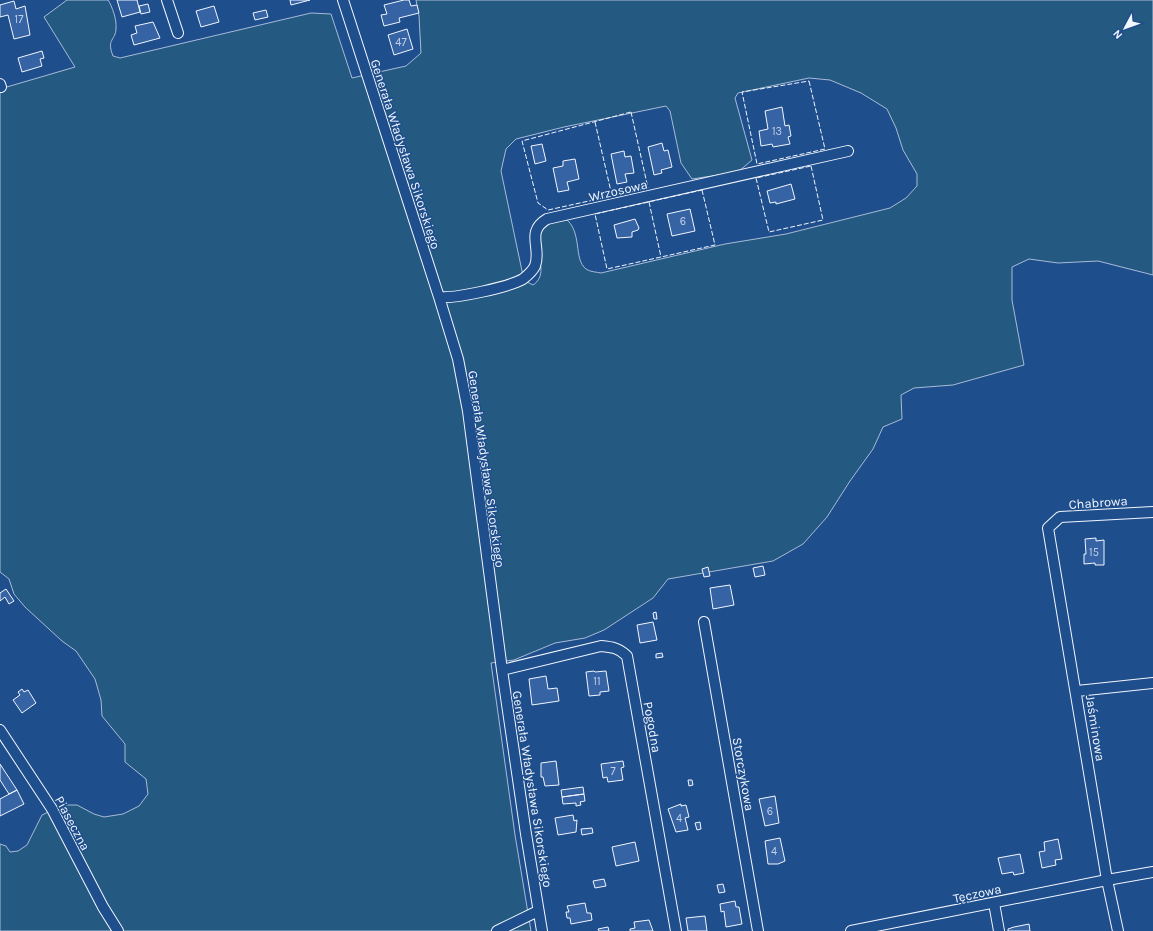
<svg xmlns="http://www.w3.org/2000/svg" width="1153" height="931" font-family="Karla,sans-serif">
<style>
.green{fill:#245a82;stroke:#a8bbd7;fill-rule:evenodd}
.building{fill:#3563a3;stroke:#f2f6ff}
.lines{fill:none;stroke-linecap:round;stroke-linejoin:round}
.street-casing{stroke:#f2f6ff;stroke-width:12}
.street{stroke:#1f4e8c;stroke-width:10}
.fence{stroke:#f2f6ff;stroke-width:1;stroke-dasharray:5 2;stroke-linecap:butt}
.labels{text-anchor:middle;stroke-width:3;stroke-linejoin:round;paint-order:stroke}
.number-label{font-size:11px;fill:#c3d1e8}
.street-label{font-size:13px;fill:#f2f6ff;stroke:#1f4e8c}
</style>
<rect width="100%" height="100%" fill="#1f4e8c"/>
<path class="green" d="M67,0H108C112,6 117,20 116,28C116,41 106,38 113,56L120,58L311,13L331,14L352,78L406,66L421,53L419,16L416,0H1153V275L1098,261L1058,263L1029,259L1012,267V300L1024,365L953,385L914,388L901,395L902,419L883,427L873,449L850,481L827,517L803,544L773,561L668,579L653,598L604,630L585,638L555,643L514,660L491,663L515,835L531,931H0V844L6,846L10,852L18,851L27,845L42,815L63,805H77L94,814L104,817L123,814L139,806L148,794L146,779L125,762V744L102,716L101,700L95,679L76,651L62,641L25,607L14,594L9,579L0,572V89L75,67L44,17ZM809,78L830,80L861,93L887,109L896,128L903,150L917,174V186L906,198L890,208L786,234L725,244L601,273C597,272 590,272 586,269C573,259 583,232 565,218C511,228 558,269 533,285L527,282L522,271L501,171L506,149L516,139L564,127L666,106L670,111L681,163L692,179L738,172L752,160L735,98L738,93Z"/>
<path class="building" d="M117,0H137L140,12L122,17Z
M290,0H310L291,5Z
M404,0H409L411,6L417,5L419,13L399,18L400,22L384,26L381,15L387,14L384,5Z
M14,1L16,9L25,6L30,35L14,39L8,15L0,17V5Z
M148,4L150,12L141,14L139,6Z
M214,6L219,22L201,27L196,11Z
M266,10L268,17L255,20L253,13Z
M153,22L160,38L134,45L131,35L137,33L135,26Z
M407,29L413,49L394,55L388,35Z
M42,51L44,58L40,59L42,66L22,72L18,58Z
M782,107L785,126L789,125L791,136L788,137L790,144L773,147L772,144L761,146L759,131L768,129L765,111Z
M662,143L664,151L668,150L672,167L661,170L662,173L654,175L648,147Z
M542,144L546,161L535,164L531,146Z
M624,151L625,157L631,156L634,173L625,174L627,182L617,184L611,154Z
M575,159L579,179L567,182L569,190L558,192L553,168L563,166V161Z
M791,184L795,199L776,204V202L770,203L767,191Z
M690,209L695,231L672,236L667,214Z
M635,219L639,228L638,230L632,232V237L617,238L614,225Z
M1096,538V541L1104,540V565H1095V563L1084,564V554H1086L1085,539Z
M763,566L765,575L755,577L753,568Z
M708,567L710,576L704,577L702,569Z
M730,585L734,605L713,609L710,588Z
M6,589L14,601L9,604L5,597L0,601V593Z
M656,612L657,619H654L653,613Z
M653,622L657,640L640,643L637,625Z
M662,653L663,657L656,658V654Z
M594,671L595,672L606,671L609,691L600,692V695L589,696L586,672Z
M546,676L548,689L557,688L559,701L532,705L529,679Z
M22,689L24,692L28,690L36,703L22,713L13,700L20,695L18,692Z
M556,761L559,785L545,786L543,777H541V763Z
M623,761L624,767L621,768L623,780L608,782L607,777L603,778L601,764Z
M0,764L17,790L9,794L0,780Z
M688,780H692L693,785L689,786Z
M583,787L584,794L562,797L561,790Z
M17,790L24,804L0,816V799Z
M584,794L585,801L580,802L581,805L576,806V803L563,804L562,797Z
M775,796L779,823L765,826L759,799Z
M681,804V806L686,805L689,817L685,818L688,830L676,832L668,809Z
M573,815L574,821L577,820L576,832L558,835L555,818Z
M700,822L701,829L697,830L695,823Z
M592,828L593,833L582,835L581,829Z
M780,838L785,861L778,864H768L765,841Z
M1058,839L1062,859L1055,860L1056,865L1042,868L1039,852L1045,851L1044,842Z
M635,842L639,861L616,866L612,847Z
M1020,854L1024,873L1014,875L1013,872L1002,874L998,858Z
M604,879L606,886L595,888L593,881Z
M723,884L725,892L719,893L717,885Z
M735,901L736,907H739L742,924L726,927L724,911L721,912L720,904Z
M585,903L587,913H591L592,920L571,924L570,918H567L566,912H569L567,906Z
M705,916L707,931H688L686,918Z
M649,920L653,931H630V929L635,928L634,922Z
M1029,924L1030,931H1008V929L1014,927Z
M608,927L609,931H599L598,929Z"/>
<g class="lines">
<g class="street-casing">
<path id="street" d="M167,0L178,33
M343,0L439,297L458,359L468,411L502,670L526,834L542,931
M0,84L1,87
M439,297C455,299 509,287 523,279C528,275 532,272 535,266C542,248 525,232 547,219L848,151
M704,622L758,931
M502,670L601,646C612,647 619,648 627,656L676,931
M1077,691L1153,683
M0,730L52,809L103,907L118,931
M994,903L999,931
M497,931L538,911
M851,931L1107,880L1153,872
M1118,931L1107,880L1048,528L1060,517L1153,512"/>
</g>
<use href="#street" class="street"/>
<path class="fence" d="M809,81L825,149L757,164L742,92Z
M631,112L648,188L548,210L538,203L522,141Z
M595,122L612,196
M811,166L823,220L769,232L756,178Z
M702,190L715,245L607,269L595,214Z
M649,202L661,257"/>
</g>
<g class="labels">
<g class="number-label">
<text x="19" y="23">17</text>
<text x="401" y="46">47</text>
<text x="777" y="135">13</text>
<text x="683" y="225">6</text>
<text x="1094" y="556">15</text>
<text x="597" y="685">11</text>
<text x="613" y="775">7</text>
<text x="770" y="815">6</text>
<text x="679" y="822">4</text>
<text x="774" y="855">4</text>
</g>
<g class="street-label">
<text transform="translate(406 154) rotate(72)" y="5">Generała Władysława Sikorskiego</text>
<text transform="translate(618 190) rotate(-13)" y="5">Wrzosowa</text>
<text transform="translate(487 469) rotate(82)" y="5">Generała Władysława Sikorskiego</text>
<text transform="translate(1098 502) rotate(-4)" y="5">Chabrowa</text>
<text transform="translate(653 727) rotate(80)" y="5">Pogodna</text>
<text transform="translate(1096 728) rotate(81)" y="5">Jaśminowa</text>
<text transform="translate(744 774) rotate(80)" y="5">Storczykowa</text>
<text transform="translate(533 789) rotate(81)" y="5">Generała Władysława Sikorskiego</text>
<text transform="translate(73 823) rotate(62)" y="5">Piaseczna</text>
<text transform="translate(977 893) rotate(-12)" y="5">Tęczowa</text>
</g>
</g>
<g transform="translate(1125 28) rotate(229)" stroke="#1f4e8c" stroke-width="3" paint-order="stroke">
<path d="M0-3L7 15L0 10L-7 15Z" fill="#f2f6ff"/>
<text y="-6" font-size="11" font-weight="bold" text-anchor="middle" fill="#f2f6ff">N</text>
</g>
</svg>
